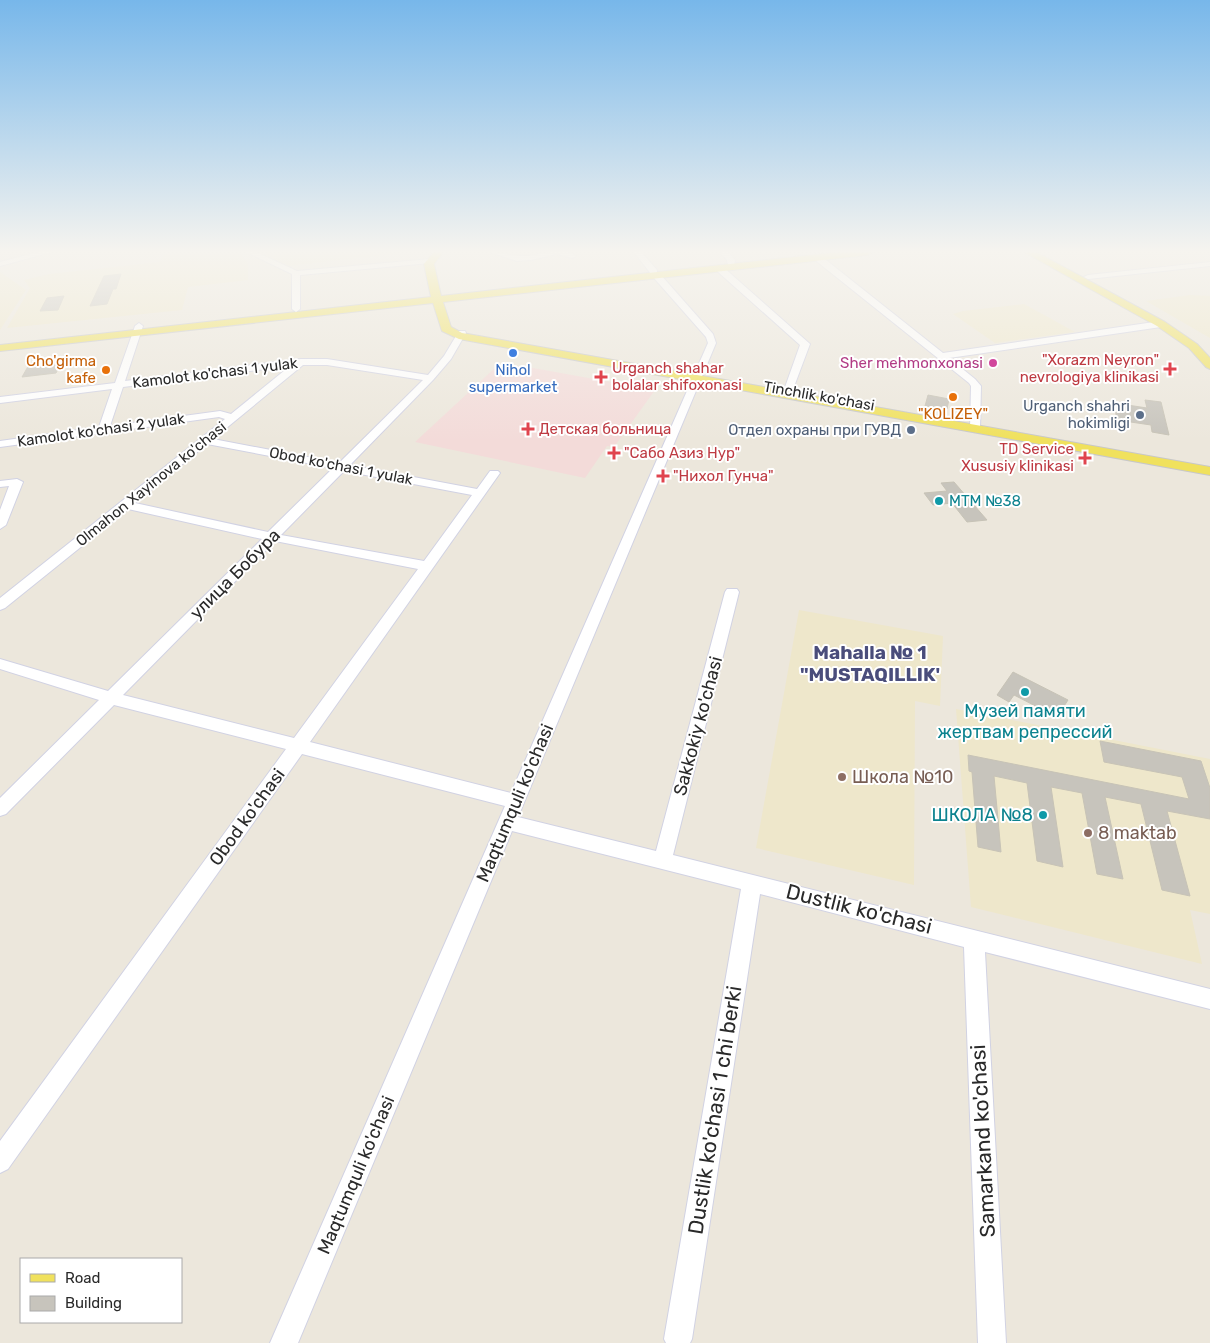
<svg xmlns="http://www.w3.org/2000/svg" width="1210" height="1343" font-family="Rubik,sans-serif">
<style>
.education{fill:#eee7cb}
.medical{fill:#f3dbd9}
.building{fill:#c7c4bc;stroke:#c7c3b6}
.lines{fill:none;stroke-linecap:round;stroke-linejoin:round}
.minor-casing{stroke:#d1d2e3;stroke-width:2}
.major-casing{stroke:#c8c8c8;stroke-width:2}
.minor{fill:#fff;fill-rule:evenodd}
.major{fill:#f0e15d;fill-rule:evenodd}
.shop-dot{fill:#3f7fe0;stroke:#fff;stroke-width:2}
.hotel-dot{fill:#d1479c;stroke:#fff;stroke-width:2}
.health-dot{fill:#e0444e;stroke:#fff;stroke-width:2}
.food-dot{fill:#e8710a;stroke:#fff;stroke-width:2}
.service-dot{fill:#5c6f8a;stroke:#fff;stroke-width:2}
.culture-dot{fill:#0f9aa8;stroke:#fff;stroke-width:2}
.education-dot{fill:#8d6e63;stroke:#fff;stroke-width:2}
.labels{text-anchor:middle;stroke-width:4;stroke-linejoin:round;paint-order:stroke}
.far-health-label{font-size:15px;fill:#be3a42;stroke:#fff;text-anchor:start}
.far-food-label{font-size:15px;fill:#c56008;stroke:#fff;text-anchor:end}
.far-hotel-label{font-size:15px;fill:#b23c85;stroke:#fff;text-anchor:end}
.far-shop-label{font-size:15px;fill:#366cbe;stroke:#fff}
.far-street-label{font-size:15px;fill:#2a2a2a;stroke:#fff}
.far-service-label{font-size:15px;fill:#4e5e75;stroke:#fff;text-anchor:end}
.far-culture-label{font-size:15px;fill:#0d838f;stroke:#fff;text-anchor:start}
.street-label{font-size:18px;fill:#2a2a2a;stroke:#fff}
.culture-label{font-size:18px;fill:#0d838f;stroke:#fff}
.education-label{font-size:18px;fill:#785e54;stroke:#fff;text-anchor:start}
.neighbourhood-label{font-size:19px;font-weight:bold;fill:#4a4d7b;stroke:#fff}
.near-street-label{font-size:21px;fill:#2a2a2a;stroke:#fff}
</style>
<rect width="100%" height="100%" fill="#ece7dc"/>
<path class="education" d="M261,252H411L287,266Z
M170,253H239L248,263V280L188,287L182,310L7,328L30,288L24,280L49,274L160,262L163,256Z
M0,272L26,290L0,330Z
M1190,295L1210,296V338L1146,301Z
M1024,304L1075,332L995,343L953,314L963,311Z
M799,610L943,636L940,706L915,701L914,885L756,848Z
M956,709L1210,759V914L1190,910L1202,964L971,907Z"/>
<path class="medical" d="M497,366H522L655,390L614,447L607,446L585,478L415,442Z"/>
<path class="building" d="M121,274L116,289H113L107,304L90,306L104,276Z
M64,296L58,310L40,311L47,298Z
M63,360L56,373L22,377L30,363Z
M928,395L949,399L947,409L925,406Z
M1145,400L1161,402L1169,435L1152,432L1151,425L1117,420L1114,403L1147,408Z
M954,482L987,520L967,522L952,503L933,505L924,493L947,491L941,483Z
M1013,672L1068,700L1057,717L1014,695L1009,702L997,695Z
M1100,741L1201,761L1210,788V819L1167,811L1190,896L1162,890L1141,804L1105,797L1123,879L1097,874L1082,793L1051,787L1063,867L1037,861L1027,783L994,776L1001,852L978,847L972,772L969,771L968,755L1189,799L1182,777L1104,762Z"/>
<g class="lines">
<g class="minor-casing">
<path id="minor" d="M38,252H52L0,266V262Z
M246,252H256L297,271L430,259L434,261L430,263L300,275V309L296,312L292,309V274Z
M489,252C500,252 510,256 521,256C538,257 561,245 576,256L572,258L557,254L531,260L517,261Z
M634,252H641L657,270V274H651Z
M720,252H728L735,260L734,265H728L727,260Z
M815,256H821L943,353L1161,321L1165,324L1161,327L949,358L975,379L981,386L980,429L975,432L970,429L971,386L969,383L815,260Z
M1210,262V266L1088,279L1084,277L1088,275Z
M717,267H723L810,344L792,392L789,393L784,390L800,345L717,271Z
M654,274H660L713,334L716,343L518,817L656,851L725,592L727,589H737L739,592L673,855L1210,989V1009L985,952L1006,1343H978L964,947L760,894L692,1339L690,1343H666L664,1339L741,889L512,831L298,1343H270L505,806L302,754L8,1169L0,1173V1141L286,749L114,705L6,814L0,816V798L99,700L0,669V659L108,691L262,539L128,509L5,608L0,610V598L225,419L219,417L0,447V441L99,427L112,389L0,403V397L115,383L135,326L139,323L143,326L125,381L301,359H327L428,375L444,356L459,331H465L466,333L451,359L433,380L350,465L477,489L490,471H498L500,473L310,742L511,793L708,343L706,337L654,278ZM303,365H327L423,380L339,463L213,439ZM290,366L231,414L220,411L110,426L123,387ZM207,444L333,468L268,532L135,503ZM344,471L472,495L424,561L281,535ZM275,541L418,569L294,738L123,695Z
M17,479L23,482L6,525L0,529V510L9,486L0,487V481Z"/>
</g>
<g class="major-casing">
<path id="major" d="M434,252H443L434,264L441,296L839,252H872L868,255L443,302L451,327L462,333L1210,467V475L459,339L442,331L433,303L0,351V345L431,297L424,264Z
M1024,252H1036L1165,322L1197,344L1210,358V369L1206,367L1189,348L1157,326Z"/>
</g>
<use href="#minor" class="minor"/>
<use href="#major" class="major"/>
</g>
<linearGradient id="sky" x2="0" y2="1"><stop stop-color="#77b7ea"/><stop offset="0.57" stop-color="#f6f4ef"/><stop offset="1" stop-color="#f6f4ef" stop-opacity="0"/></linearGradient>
<rect width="1210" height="441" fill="url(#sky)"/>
<circle class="shop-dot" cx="513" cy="353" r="5"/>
<circle class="hotel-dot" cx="993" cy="363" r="5"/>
<g class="health-dot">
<path d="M1167.5 361.5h5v5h5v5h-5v5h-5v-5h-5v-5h5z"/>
<path d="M598.5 369.5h5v5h5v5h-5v5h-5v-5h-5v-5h5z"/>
<path d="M525.5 421.5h5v5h5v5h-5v5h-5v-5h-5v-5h5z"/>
<path d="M611.5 445.5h5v5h5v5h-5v5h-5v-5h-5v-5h5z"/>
<path d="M1082.5 450.5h5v5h5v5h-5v5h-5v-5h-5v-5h5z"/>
<path d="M660.5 468.5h5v5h5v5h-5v5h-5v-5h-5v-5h5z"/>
</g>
<g class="food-dot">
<circle cx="106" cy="370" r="5"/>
<circle cx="953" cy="397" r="5"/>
</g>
<g class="service-dot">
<circle cx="1140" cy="415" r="5"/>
<circle cx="911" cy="430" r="5"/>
</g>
<g class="culture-dot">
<circle cx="939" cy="501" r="5"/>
<circle cx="1025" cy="692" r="5"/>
<circle cx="1043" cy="815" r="5"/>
</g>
<g class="education-dot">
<circle cx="842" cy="777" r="5"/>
<circle cx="1088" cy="833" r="5"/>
</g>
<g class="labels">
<g class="far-health-label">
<text x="1159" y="365" text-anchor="end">"Xorazm Neyron"<tspan x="1159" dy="17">nevrologiya klinikasi</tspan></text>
<text x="612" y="373">Urganch shahar<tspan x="612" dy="17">bolalar shifoxonasi</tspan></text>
<text x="539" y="434">Детская больница</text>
<text x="1074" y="454" text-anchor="end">TD Service<tspan x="1074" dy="17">Xususiy klinikasi</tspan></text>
<text x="624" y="458">"Сабо Азиз Нур"</text>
<text x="673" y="481">"Нихол Гунча"</text>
</g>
<g class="far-food-label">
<text x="96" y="366">Cho'girma<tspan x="96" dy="17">kafe</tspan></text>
<text x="953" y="419" text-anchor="middle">"KOLIZEY"</text>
</g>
<g class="far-hotel-label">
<text x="983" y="368">Sher mehmonxonasi</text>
</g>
<g class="far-shop-label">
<text x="513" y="375">Nihol<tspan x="513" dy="17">supermarket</tspan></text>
</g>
<g class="far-street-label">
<text transform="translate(215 373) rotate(-7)" y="5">Kamolot ko'chasi 1 yulak</text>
<text transform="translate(819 396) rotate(10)" y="5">Tinchlik ko'chasi</text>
<text transform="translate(101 430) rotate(-8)" y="5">Kamolot ko'chasi 2 yulak</text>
<text transform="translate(341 466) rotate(11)" y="5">Obod ko'chasi 1 yulak</text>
<text transform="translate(151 484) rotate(-39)" y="5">Olmahon Xayinova ko'chasi</text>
</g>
<g class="far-service-label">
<text x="1130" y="411">Urganch shahri<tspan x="1130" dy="17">hokimligi</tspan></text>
<text x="901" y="435">Отдел охраны при ГУВД</text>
</g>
<g class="far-culture-label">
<text x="949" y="506">МТМ №38</text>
</g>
<g class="street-label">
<text transform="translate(235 574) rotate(-45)" y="6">улица Бобура</text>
<text transform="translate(698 726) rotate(-75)" y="6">Sakkokiy ko'chasi</text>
<text transform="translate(515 803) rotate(-67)" y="6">Maqtumquli ko'chasi</text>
<text transform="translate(247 817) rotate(-54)" y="6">Obod ko'chasi</text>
<text transform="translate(356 1175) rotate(-67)" y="6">Maqtumquli ko'chasi</text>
</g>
<g class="culture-label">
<text x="1025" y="717">Музей памяти<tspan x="1025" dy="21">жертвам репрессий</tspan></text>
<text x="1033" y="821" text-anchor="end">ШКОЛА №8</text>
</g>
<g class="education-label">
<text x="852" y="783">Школа №10</text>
<text x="1098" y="839">8 maktab</text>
</g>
<g class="neighbourhood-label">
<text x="870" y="659">Mahalla № 1<tspan x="870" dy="22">"MUSTAQILLIK'</tspan></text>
</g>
<g class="near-street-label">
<text transform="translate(859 909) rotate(14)" y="7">Dustlik ko'chasi</text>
<text transform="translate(715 1110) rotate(-81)" y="7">Dustlik ko'chasi 1 chi berki</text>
<text transform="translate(983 1141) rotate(-93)" y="7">Samarkand ko'chasi</text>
</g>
</g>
<rect x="20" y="1258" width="162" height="65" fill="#ffffff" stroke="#aaaaaa"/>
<rect x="30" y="1274" width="25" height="8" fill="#f0e15d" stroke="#aaaaaa"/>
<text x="65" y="1283" font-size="15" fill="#2a2a2a">Road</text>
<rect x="30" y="1296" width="25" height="15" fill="#c7c4bc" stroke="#aaaaaa"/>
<text x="65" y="1308" font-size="15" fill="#2a2a2a">Building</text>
</svg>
